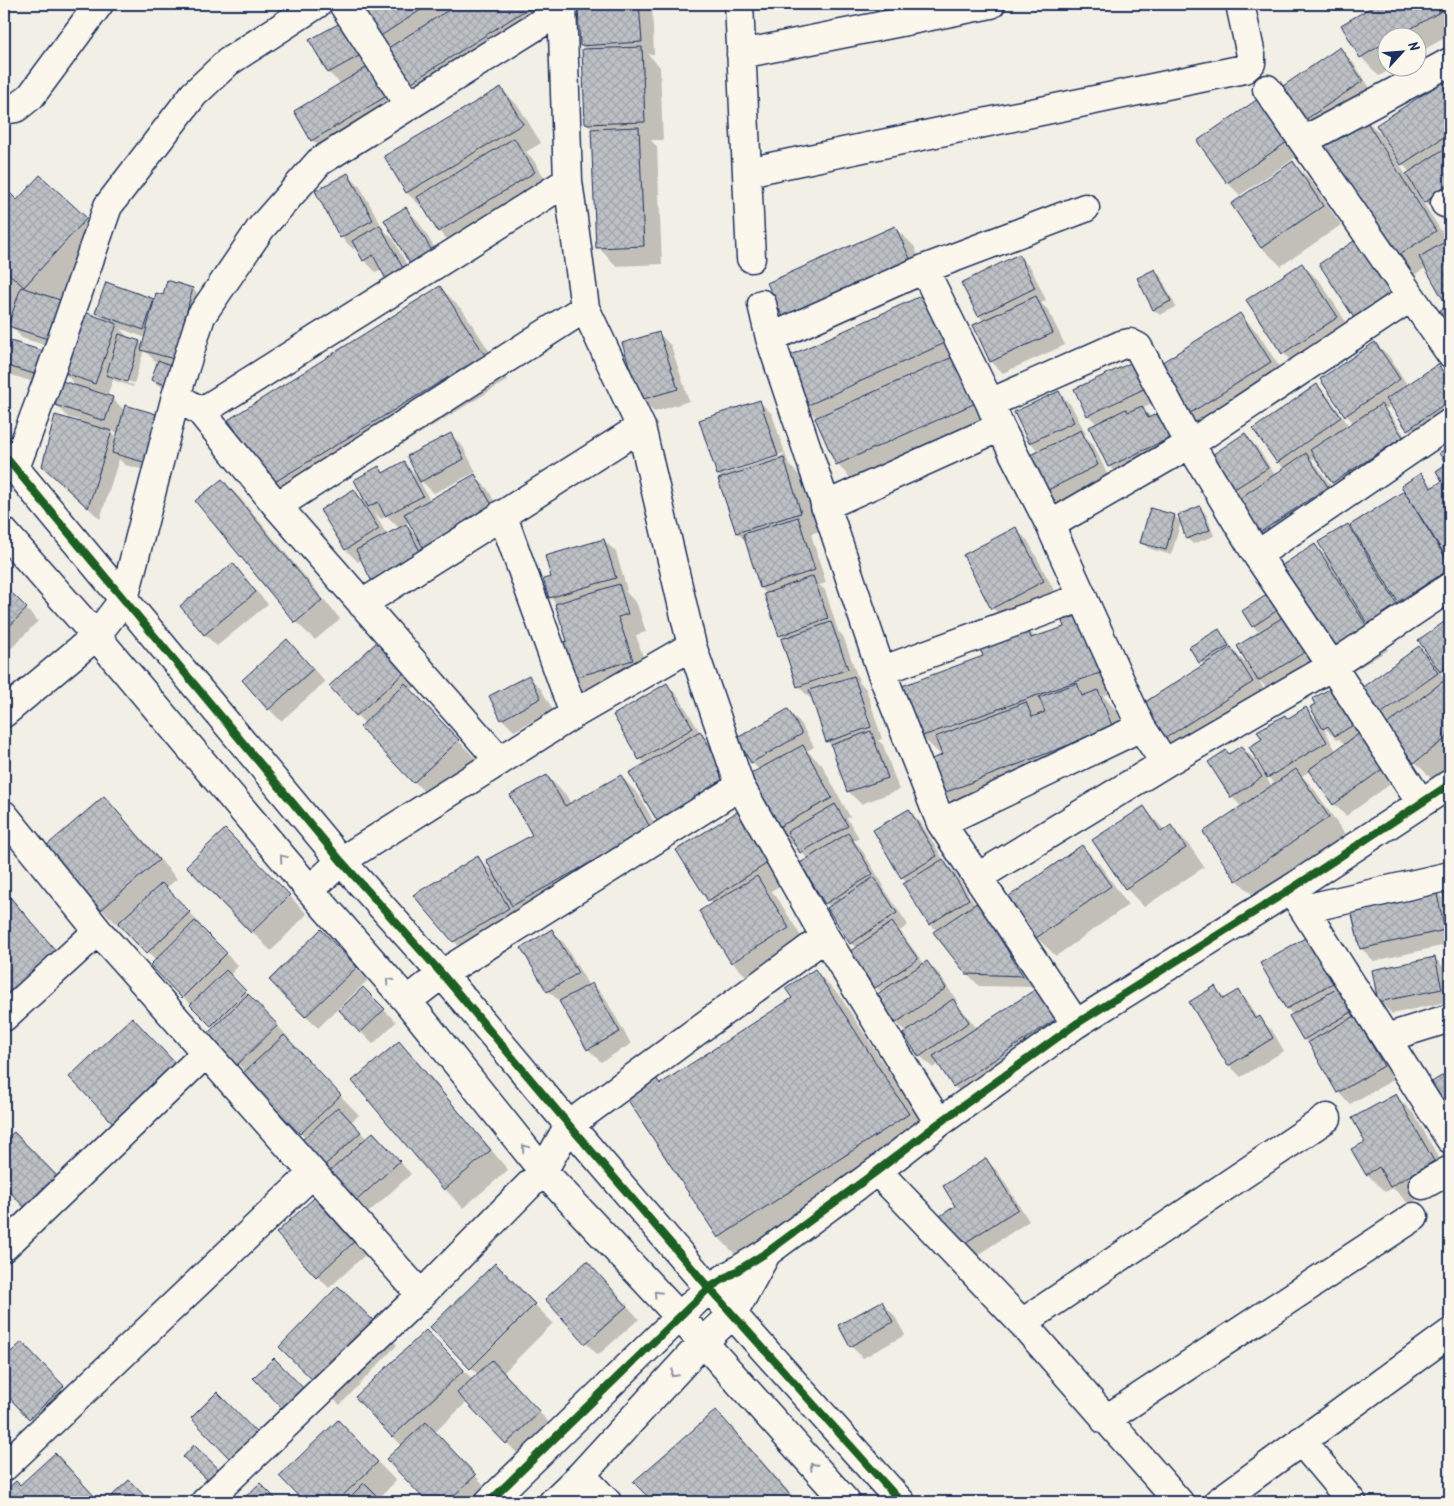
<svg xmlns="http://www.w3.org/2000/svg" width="1454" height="1506" font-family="Kalam,sans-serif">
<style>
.shadow{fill:#0003;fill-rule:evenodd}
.building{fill:url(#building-cross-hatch);stroke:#1b2f5e}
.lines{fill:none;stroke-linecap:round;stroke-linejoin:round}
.minor-casing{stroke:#1b2f5e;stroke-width:31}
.minor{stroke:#fbf7ec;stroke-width:28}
.cycleway-casing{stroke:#fbf7ec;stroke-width:11}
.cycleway{stroke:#1b5e20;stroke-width:8}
.oneway{stroke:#8b93a5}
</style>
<defs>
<pattern id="building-cross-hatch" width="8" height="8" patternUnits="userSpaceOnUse" patternTransform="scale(1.25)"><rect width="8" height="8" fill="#bdc0c4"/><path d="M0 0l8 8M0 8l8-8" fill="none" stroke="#a2a5ab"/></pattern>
</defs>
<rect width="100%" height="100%" fill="#f2efe6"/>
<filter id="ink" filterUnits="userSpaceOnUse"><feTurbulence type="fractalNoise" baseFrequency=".02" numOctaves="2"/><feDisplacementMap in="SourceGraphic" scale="10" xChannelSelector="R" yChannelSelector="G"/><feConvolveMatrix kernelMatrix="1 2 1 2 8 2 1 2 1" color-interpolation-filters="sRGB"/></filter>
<g filter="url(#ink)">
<path class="shadow" d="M359,4H568L426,103L408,84L391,48L380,36Z
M595,4H652L654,54H648L660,67L663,140H651L657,147L662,264L616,266L598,247L592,129L586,123L587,50L582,45L598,8Z
M1380,4H1450V35L1416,54V38H1386V68H1393L1379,76L1361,57L1343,25Z
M340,25L403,106L325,152L312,140L341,84L329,73L311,41Z
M1340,49L1352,61L1374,94L1316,133L1303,121Z
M1450,79V217L1444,221L1421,199L1448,242L1450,241V305L1445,300L1427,267L1411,277L1392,259L1361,115L1381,135L1406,175L1410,172L1402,164L1377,125Z
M501,88L519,107L541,143L526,152L532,158L553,191L457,249L439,231L426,211L407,193L386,156Z
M1258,101L1299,155L1240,195L1228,183L1199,141Z
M1293,163L1311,181L1341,225L1281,266L1262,248L1232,204Z
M348,175L360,187L384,230L393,239L418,286L382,269L376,272L364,260L357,247L353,249L341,237Z
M40,176L111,243L58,301L66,352L22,338L10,325L12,317L4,327V189L17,202Z
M406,208L418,221L447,268L386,220Z
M895,228L914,246L930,284L804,340L786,321Z
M1018,256L1031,268L1046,300L1041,303L1048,310L1065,345L1003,373L991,361L984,321L979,316L963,283Z
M1302,264L1321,283L1355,336L1301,371L1283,353Z
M1155,271L1161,277L1176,307L1160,315L1154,310Z
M107,284L156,301L164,296L193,289L205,301L172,390L158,385L152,379L158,362L155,361L144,350L133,387L113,380L107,396L112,398L124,410L159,474L125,465L119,459L100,519L56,478L79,420L68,417L56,405L78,387L61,370L56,389L5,373L4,341L50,354L106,321L97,312ZM119,328L146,338L144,346L139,342L128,337ZM114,376L134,383L133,385L114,379ZM109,430L118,433L117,438Z
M440,287L464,312L508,380L299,507L274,482Z
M923,297L995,420L855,483L837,464L817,418L805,406Z
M1240,314L1258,333L1288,381L1204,435L1185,416Z
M659,333L671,346L689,401L654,412L642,399Z
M1375,343L1388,355L1408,386L1438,365L1450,378V421L1420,441L1408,429L1391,405L1385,410L1393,418L1414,450L1345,495L1333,483L1316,456L1311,460L1318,467L1340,499L1266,549L1229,492L1245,435L1257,447L1275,475L1284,469L1278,462L1317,385L1329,397L1349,426L1354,423L1346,415L1322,379Z
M1137,361L1161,398L1142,408L1183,449L1121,478L1109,466L1097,424L1088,415Z
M1059,393L1071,405L1086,434L1084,435L1093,444L1109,478L1055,504L1043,492L1039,452L1030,442Z
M760,402L772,414L789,465L802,478L819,531L811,534L826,583L819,585L825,590L838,631L843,636L859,681H858L866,689L882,739L878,740L883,745L899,790L861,804L849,792L833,748L827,741L812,697L810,698L798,686L784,639L780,635L767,594L761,588L747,542L737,533L722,479L718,475ZM784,453L785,455L724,474V472Z
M451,435L463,447L476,472L434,493L419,479L430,501L474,476L487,488L506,522L422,546L434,569L362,559L358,562L346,550L322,510L354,490L366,503L379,468L384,473L404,463L419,478ZM372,509L381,519L387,516L400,529L387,535ZM410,521L419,538L405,524Z
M1450,447V599L1418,620L1401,603L1409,619L1380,637L1388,650L1349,674L1315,546L1328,558L1348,526L1354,532L1351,525L1406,491L1421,474L1434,487L1444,481L1448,465L1441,453Z
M222,480L241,499L340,619L315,640L296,622Z
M1200,508L1206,514L1214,536L1193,544L1187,538Z
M1151,510L1175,517L1181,522L1171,555L1148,548L1142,543Z
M1016,529L1028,541L1056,594L1005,621L993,608L965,555Z
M604,540L616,552L627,590L625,591L637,604L646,632L636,635L650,678L587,698L569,679V642L556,604L550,597L553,577Z
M232,565L268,604L217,646L204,634Z
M4,587L38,621L4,656Z
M1268,596L1283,616L1282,617L1295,631L1316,665L1271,692L1258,679L1271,701L1183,757L1165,738L1204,666L1191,647L1219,631L1225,636L1234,652L1252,670L1260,633L1253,626Z
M1079,617L1117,691L1103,696L1116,710L1131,747L961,811L943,793L942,756L921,736L985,657L1026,628L1036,638L1066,628Z
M1450,619V767L1433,780L1415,762L1390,724L1380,714L1419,648L1432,661L1433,660L1420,641ZM1441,671L1449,679L1446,681L1440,672Z
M299,653L325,682L281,721L269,709Z
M389,656L416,686L410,690L476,759L433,801L362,727L365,724L357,715Z
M528,676L541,689L553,710L514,731L502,719Z
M667,685L679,697L701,734L718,751L747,800L678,841L660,823L646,764L640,759Z
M1333,689L1396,780L1346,816L1334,804L1310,771L1302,776L1314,789L1346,836L1256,898L1237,880L1242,807L1232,797L1230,755L1241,747L1254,759L1272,787L1275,784L1268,777L1264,739L1288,720L1306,709L1321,724ZM1322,725L1337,740L1339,739L1345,745L1336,751Z
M787,710L800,722L814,747L807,751L822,765L850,817L847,818L859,838L854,841L860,847L884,886L883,887L908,925L900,931L924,964L927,962L939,974L957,1001L955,1003L965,1013L977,1029L1035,991L1073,1038L973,1105L954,1086L939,1063L933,1068L920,1056L907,1033L896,1022L882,993L876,987L856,948L851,943L830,907L826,903L808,860L797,846L795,847L776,828L760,770L752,763L738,738Z
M547,776L566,795L571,804L621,777L639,795L668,848L531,924L473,960L454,941L478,858L494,874L533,835Z
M103,798L122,816L177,879L166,888L201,925L200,927L238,966L230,975L289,1038L287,1040L359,1115L351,1122L367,1139L385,1146L411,1174L369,1212L303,1141L306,1139L244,1074L246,1072L209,1034L215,1028L151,965L156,961L122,926L121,928L102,910L47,847Z
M1144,807L1165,831L1171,827L1189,845L1204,867L1144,907L1126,888L1094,840Z
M909,811L921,823L945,862L955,873L975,905L978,903L990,915L1034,987L979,986L967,973L937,931L930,924L907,883L902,877Z
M739,812L789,880L771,891L776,896L807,946L750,980L732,962L713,904L709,900Z
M1082,847L1100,865L1128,905L1056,956L1037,938L1009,898Z
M244,849L307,914L271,951L188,866Z
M1450,884V944L1374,961L1362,949L1353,911L1436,892L1447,902Z
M4,890L74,971L4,1032Z
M321,931L368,980L318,1028L271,980Z
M551,931L564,943L589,986L592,984L604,996L631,1044L601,1062L588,1049L562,1003L548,991Z
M1307,938L1367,1030L1395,1079L1350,1104L1338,1092L1314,1049L1304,1039L1291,1017L1294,1015L1287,1009L1262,964Z
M1450,957V1001L1392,1014L1380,1001L1435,958L1448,972L1445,958Z
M815,971L839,995L932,1138L743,1262L719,1238L625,1094L653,1076L662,1084L793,999Z
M1215,988L1226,999L1237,992L1250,1004L1258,1018L1272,1030L1284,1051L1241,1077L1229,1065Z
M363,989L396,1022L373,1044L361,1032Z
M150,1038L195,1085L134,1143L116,1125Z
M398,1043L417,1061L508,1170L463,1208L445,1189L354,1081Z
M1395,1095L1414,1114L1450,1178V1181L1409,1204L1393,1188L1385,1192L1367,1174L1366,1142Z
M986,1160L998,1172L1029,1221L973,1258L961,1245L957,1207Z
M326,1212L365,1255L329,1288L317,1276Z
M495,1265L553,1323L503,1373L551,1425L519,1455L467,1402L435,1432L493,1495L485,1502H428L388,1459L402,1446L393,1436L445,1350L473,1380L478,1375L432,1328Z
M599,1275L639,1319L598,1355L586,1343Z
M882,1303L894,1315L905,1335L863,1358L851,1346Z
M379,1327L397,1345L340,1405L299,1366Z
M22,1343L81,1406L48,1436L9,1395L4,1400V1360Z
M716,1412L740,1436L798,1502H655L635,1482Z
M356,1440L396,1481L378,1499L382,1502H306L281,1476Z
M55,1454L100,1502H4V1494L16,1483L20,1487Z"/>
<path class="building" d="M357,4H430L379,37Z
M458,4H535L407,85L385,50Z
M639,4L642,42L580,46L578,8Z
M1377,4H1450V6L1395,38H1386V42L1360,58L1341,25Z
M340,23L359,56L328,73L309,40Z
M642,47L645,122L585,124L582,49Z
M1340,47L1363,81L1302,122L1280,88Z
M374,63L392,93L311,141L294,111Z
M1450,77V133L1401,165L1376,125Z
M501,87L523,124L406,193L384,156Z
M1258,99L1287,142L1227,183L1197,141Z
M1361,113L1436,231L1391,260L1317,141Z
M639,127L644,246L596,248L591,129Z
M514,138L535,172L438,232L417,197Z
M1450,145V186L1424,203L1406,174Z
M1293,161L1323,206L1261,248L1231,204Z
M348,173L373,220L340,238L315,191Z
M40,175L87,218L24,287L7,272L4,276V187L17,200Z
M406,207L435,256L413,269L384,220Z
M380,225L406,274L388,283L373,255L363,261L352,241Z
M895,226L913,265L785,322L767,283Z
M1360,237L1397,295L1356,321L1319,264Z
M1450,239V297L1444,301L1419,257Z
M1019,254L1035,288L978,316L961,283Z
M1302,263L1338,317L1282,354L1246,300Z
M1155,269L1171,301L1153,310L1137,278Z
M167,280L193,288L174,359L141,350L156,293L163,295Z
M106,282L154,299L144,330L95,313Z
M440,286L485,355L273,483L228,420Z
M21,287L66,302L54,341L8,326Z
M923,295L945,343L804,407L782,359Z
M1036,296L1053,333L990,362L973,325Z
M1450,304V337L1436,313Z
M82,311L117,324L95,384L60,371Z
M1240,313L1271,362L1184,417L1153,368Z
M659,332L678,389L640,400L622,343Z
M119,334L140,341L127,382L106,375Z
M4,339L50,353L44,377L4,365Z
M1375,342L1400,379L1345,416L1320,379Z
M957,355L978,402L836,465L815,418Z
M158,360L173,366L166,385L151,380Z
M1137,360L1150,386L1087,416L1074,389Z
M1438,364L1450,382V400L1407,430L1386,399Z
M62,381L113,397L105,421L55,405Z
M1317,384L1341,417L1277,463L1253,429Z
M1059,391L1074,422L1029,443L1014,412Z
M760,400L778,456L717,475L699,420Z
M1381,404L1403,437L1332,483L1310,450Z
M125,405L160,415L147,463L112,453Z
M1142,406L1148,418L1160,412L1172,437L1108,467L1089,427L1126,409L1128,412Z
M55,415L112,431L88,508L42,466Z
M1081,430L1098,465L1042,493L1024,458Z
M451,433L464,459L420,482L407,456Z
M1245,433L1268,468L1228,493L1206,459Z
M1450,446V563L1401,486L1421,473L1431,488L1442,481L1436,471L1446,464L1439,453Z
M1306,453L1328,487L1253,537L1231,504Z
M784,458L801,513L736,533L718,479Z
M404,461L423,496L385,516L378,502L368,507L354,480L379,466L383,473Z
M475,474L494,509L424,549L404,514Z
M222,479L322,600L295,623L195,501Z
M354,489L379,529L345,550L320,510Z
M1404,491L1450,565V569L1398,602L1350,525Z
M1200,506L1210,530L1186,539L1178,515Z
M1150,508L1175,515L1166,550L1140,543Z
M798,517L815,570L760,588L743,534Z
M406,524L423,557L372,582L356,550Z
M1348,524L1398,606L1368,625L1318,542Z
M1016,527L1044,581L991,609L963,555Z
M604,539L616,578L549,598L543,579L551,577L545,556Z
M1315,544L1370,631L1330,656L1276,569Z
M233,563L256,592L204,635L180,606Z
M813,576L828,618L779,636L764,594Z
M619,584L628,614L618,617L633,660L567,680L557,645L567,641L555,604Z
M4,585L27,608L4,632Z
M1268,594L1278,610L1252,627L1242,611Z
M1079,615L1100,673L920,737L902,686L983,656L980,649L1027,627L1031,638L1064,627L1062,621Z
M1283,617L1305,652L1258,681L1237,646Z
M1450,618V665L1440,672L1418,640Z
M831,622L848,669L797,687L781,639Z
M1219,629L1229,646L1199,663L1189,647Z
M287,639L313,669L268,710L242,680Z
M377,642L404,673L356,716L329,686Z
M1419,646L1438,673L1379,715L1360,689Z
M1231,647L1253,682L1164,739L1142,704Z
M529,675L541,698L501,720L489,696Z
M854,676L871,727L826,742L809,690Z
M1450,676V735L1414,763L1386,725Z
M405,683L459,740L413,783L360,727Z
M667,683L693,728L639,760L613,715Z
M1077,683L1082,696L1098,690L1113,728L941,794L929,760L942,755L935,737L1026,702L1032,717L1045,712L1039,697Z
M1333,687L1355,724L1335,736L1328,726L1323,729L1310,707L1315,704L1312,699Z
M1306,707L1327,742L1267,778L1249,747L1262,739L1257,731L1285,715L1287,719Z
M788,709L802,734L751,763L737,738Z
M700,731L730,781L659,824L629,773Z
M871,731L888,778L847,792L831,745Z
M1360,733L1385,767L1333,805L1308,770Z
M803,745L832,798L775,829L746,776Z
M1241,746L1262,777L1231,798L1208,762L1226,750L1229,754Z
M1296,769L1329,817L1236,881L1203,832Z
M547,775L565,806L621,775L651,829L512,906L486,860L532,835L510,795Z
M104,796L159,860L101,910L45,847Z
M835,804L848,826L800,853L787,832Z
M1144,806L1161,832L1171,825L1186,848L1125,889L1092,840Z
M909,809L937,856L901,878L873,830Z
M740,810L771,861L708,901L676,850Z
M225,829L290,895L251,933L186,866Z
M848,833L873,874L825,904L800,863Z
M1082,845L1111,886L1036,938L1008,897Z
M478,856L509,908L453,942L413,895Z
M943,859L969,899L929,925L903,884Z
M757,876L789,928L731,963L699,911Z
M874,877L897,913L850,944L827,908Z
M1450,882V921L1441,885Z
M162,883L190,912L146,954L118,923Z
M4,890L57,952L4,998Z
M1436,890L1445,930L1360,949L1351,910Z
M978,902L1023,976L966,974L933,932Z
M195,921L227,953L182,998L150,965Z
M892,922L918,959L875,988L849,952Z
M321,929L357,967L305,1017L269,980Z
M552,929L578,973L547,992L521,948Z
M1307,937L1333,983L1286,1009L1260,963Z
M1450,956V986L1444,958Z
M1435,957L1442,989L1378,1002L1372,970Z
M927,961L946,988L896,1023L876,995Z
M815,969L909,1114L718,1238L624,1094L654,1075L660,1084L792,998L785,988Z
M226,970L246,991L211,1026L190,1005Z
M592,983L620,1032L587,1050L559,1001Z
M1215,986L1223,999L1238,990L1255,1019L1260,1016L1273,1038L1228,1066L1189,1002Z
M363,987L385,1009L360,1033L339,1010Z
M1338,988L1352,1012L1303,1040L1289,1016Z
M1036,989L1056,1019L953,1087L933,1056Z
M248,994L278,1025L237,1065L207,1034Z
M953,999L969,1022L919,1057L903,1034Z
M1355,1016L1384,1066L1337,1093L1308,1042Z
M132,1017L177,1065L115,1125L69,1077Z
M284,1035L341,1095L300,1134L242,1074Z
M399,1041L491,1150L444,1190L352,1081Z
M1450,1071V1116L1430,1083Z
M1396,1094L1434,1161L1390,1187L1379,1167L1366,1175L1351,1149L1365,1142L1352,1118Z
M338,1107L361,1132L324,1166L301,1141Z
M14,1132L60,1179L27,1210L4,1186V1141Z
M373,1132L400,1161L356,1201L329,1172Z
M986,1158L1018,1209L960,1246L940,1216L955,1206L943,1186Z
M314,1198L354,1242L316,1277L276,1233Z
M587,1261L627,1306L585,1344L545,1299Z
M495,1263L535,1304L470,1369L430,1327Z
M338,1286L379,1326L320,1387L279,1347Z
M882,1301L893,1322L850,1347L838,1325Z
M426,1330L464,1370L392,1437L355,1397Z
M22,1342L64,1386L29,1419L4,1392V1358Z
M274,1358L310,1395L289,1415L253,1378Z
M492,1360L540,1412L506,1444L457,1393Z
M217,1392L258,1434L231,1460L191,1418Z
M716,1410L796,1502H653L633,1482Z
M338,1420L378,1462L336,1502H304L279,1476Z
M426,1422L476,1475L447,1502H427L386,1459Z
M194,1445L222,1472L212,1484L183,1457Z
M55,1453L95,1497L89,1502H4V1492L16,1481L20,1485Z
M129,1480L150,1502H105Z
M260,1483L279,1502H240Z
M364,1483L383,1502H345Z"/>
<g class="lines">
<g class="minor-casing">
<path id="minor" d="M343,4L409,105
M562,4L568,181L585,308L641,427L692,646L740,786L825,937L939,1123
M739,4L751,258
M741,54L991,4
M1267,89L1450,353
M4,110L16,108L31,96L99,4
M1303,141L1450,62
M747,172L1244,69L1251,63V55L1240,4
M1445,203L1450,201
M924,269L990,403L1000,427L1050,525L1141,727L1165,763
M762,304L770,338L881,671L941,823L1076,1024
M770,338L924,269L1085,208
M176,396L201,412L277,506L499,760
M990,403L1121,345L1130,343L1138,347L1190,444L1257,555L1332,666L1421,803
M201,412L568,181
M4,455L341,861L442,974L569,1125L709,1288L901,1502
M15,468L45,388L108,206L194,94L228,62L317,4
M277,506L585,308
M825,506L1000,427
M502,514L574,714
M1050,525L1190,444L1411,297
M4,532L96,636L310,890L407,1001L543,1171L703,1342L846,1502
M1257,555L1450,423
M362,604L641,427
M881,671L1083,597
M4,713L96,636L124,599L176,396L201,316L261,228L319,162L563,9
M4,815L98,931L421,1295
M941,823L1141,727
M978,877L1165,763L1332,666L1450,587
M1291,889L1450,1139
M310,890L341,861L574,714L692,646
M1304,909L1450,876
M407,1001L442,974L740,786
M4,1017L98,931
M1386,1038L1450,1018
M877,1171L1022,1323L1179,1502
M1423,1185L1450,1170
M4,1247L206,1053
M1022,1323L1327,1118
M1105,1420L1414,1217
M1301,1441L1352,1502
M4,1467L312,1174
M581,1475L607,1502
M205,1502L421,1295L543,1171L569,1125L825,937
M489,1502L709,1288L766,1253L877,1171L939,1123L1076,1024L1291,889L1450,784
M553,1502L581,1475L703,1342L733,1314L766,1254
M1218,1502L1450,1333"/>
</g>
<use href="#minor" class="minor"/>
<g class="cycleway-casing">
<path id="cycleway" d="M4,455L341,861L442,974L569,1125L709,1288L901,1502
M489,1502L709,1288L766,1253L877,1171L939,1123L1076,1024L1291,889L1450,784"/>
</g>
<use href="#cycleway" class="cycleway"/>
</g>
<defs><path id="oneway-chevron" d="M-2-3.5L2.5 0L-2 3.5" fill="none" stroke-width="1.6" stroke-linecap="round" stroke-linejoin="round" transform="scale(1.25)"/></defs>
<g class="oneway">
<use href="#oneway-chevron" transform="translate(283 858) rotate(-130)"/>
<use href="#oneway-chevron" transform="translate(389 981) rotate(-131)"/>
<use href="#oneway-chevron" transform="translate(525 1148) rotate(-129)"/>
<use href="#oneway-chevron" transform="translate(657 1294) rotate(-133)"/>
<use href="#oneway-chevron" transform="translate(674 1374) rotate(133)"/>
<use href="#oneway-chevron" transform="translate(813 1466) rotate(-132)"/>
</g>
</g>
<rect width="1454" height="1506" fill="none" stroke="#fbf7ec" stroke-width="20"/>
<rect x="10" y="10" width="1434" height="1486" fill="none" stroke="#1b2f5e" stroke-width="2" filter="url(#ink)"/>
<g transform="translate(1402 52) rotate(64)"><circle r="24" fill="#fbf7ec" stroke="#a1a7b3"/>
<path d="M0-4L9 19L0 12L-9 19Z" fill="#1b2f5e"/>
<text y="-8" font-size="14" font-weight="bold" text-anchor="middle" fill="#1b2f5e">N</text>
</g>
</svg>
